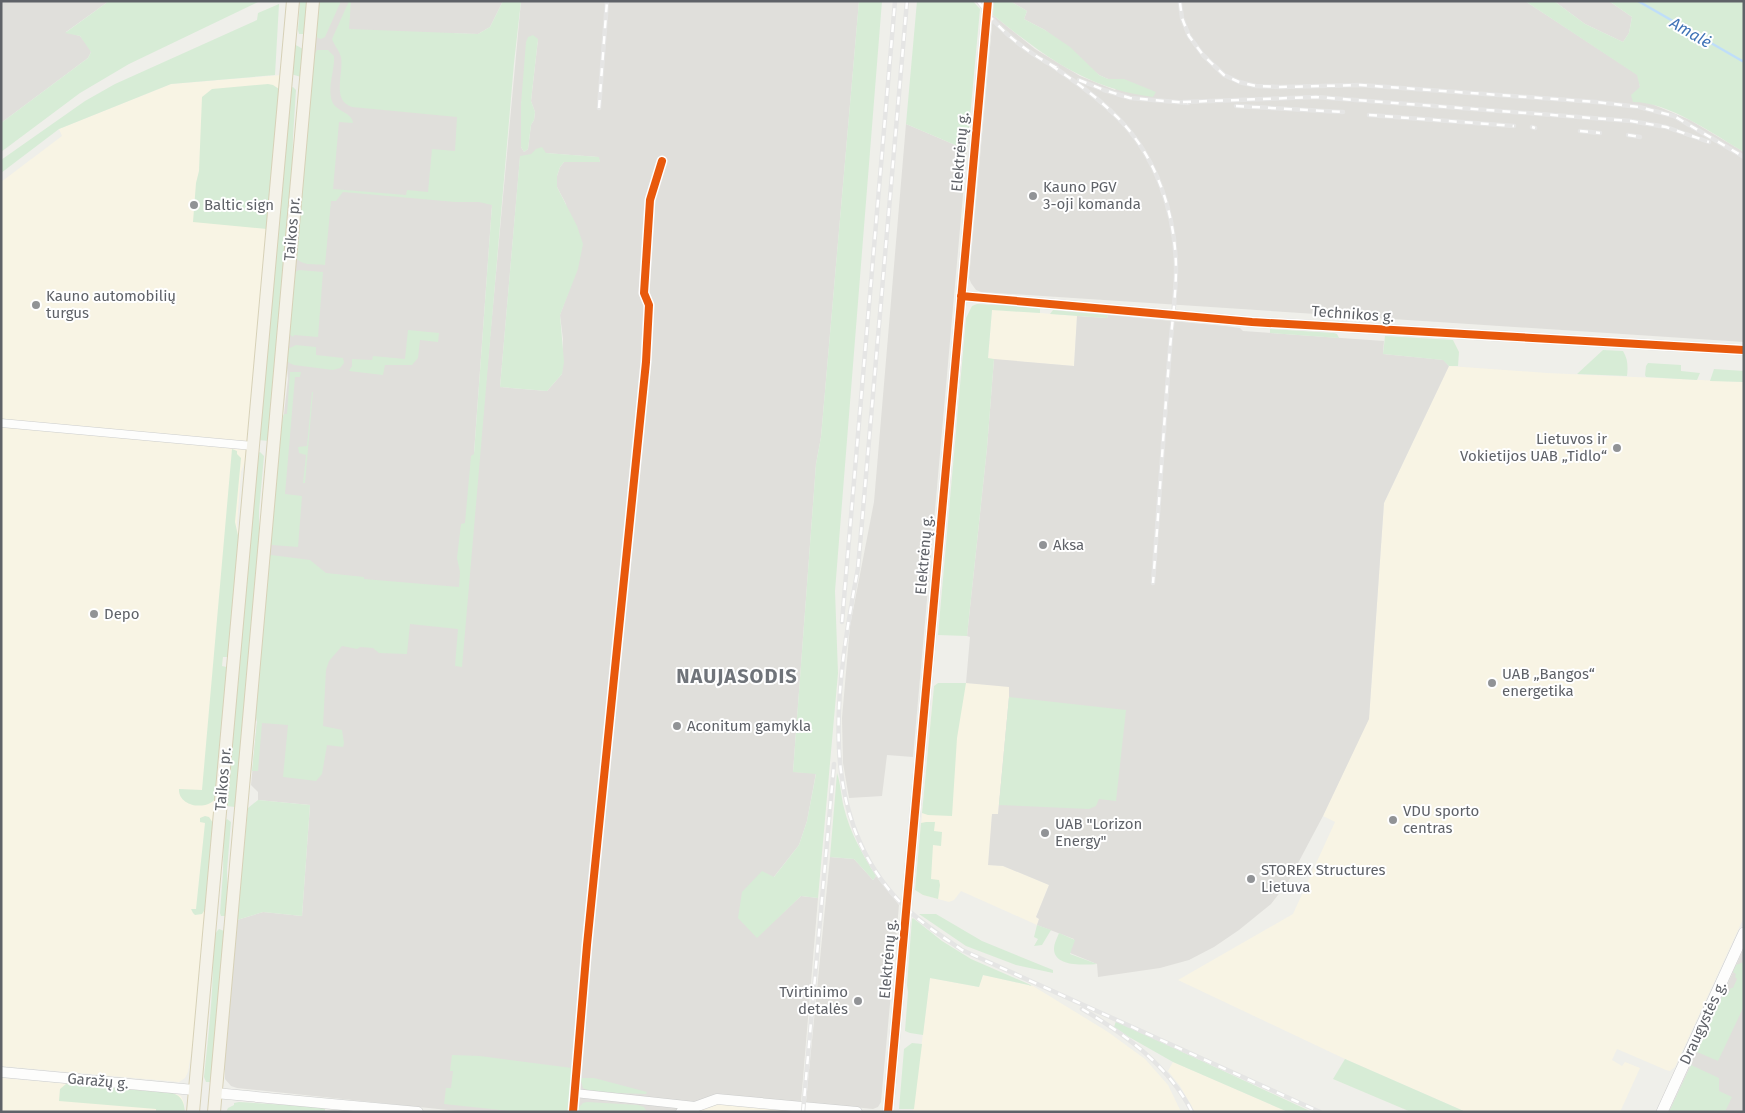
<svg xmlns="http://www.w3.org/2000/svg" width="1745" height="1113" font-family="'Fira Sans',sans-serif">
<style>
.commercial{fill:#f8f4e4}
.industrial{fill:#e0dfdb;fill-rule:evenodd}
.green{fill:#d7ecd6}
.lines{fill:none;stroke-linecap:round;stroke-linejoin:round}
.stream{stroke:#bfdef9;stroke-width:2.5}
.minor-casing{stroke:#cccdcc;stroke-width:9}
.tertiary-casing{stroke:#cccdcc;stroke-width:11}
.secondary-casing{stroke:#cdcdcd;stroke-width:12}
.primary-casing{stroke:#d7d1b7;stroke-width:14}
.minor{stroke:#fdfdfc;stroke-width:8}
.tertiary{stroke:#fdfdfc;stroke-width:10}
.secondary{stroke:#fdfdfc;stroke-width:11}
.primary{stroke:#f4f2e9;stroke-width:12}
.rail-casing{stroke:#e5e5e4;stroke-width:4.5}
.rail{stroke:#fff;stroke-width:2.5;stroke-dasharray:8;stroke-linecap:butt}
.cycleway-casing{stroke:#fff;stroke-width:11}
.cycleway{stroke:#e8590c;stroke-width:8}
.poi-dot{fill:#919396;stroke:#fff;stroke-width:2}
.labels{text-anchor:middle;stroke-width:4;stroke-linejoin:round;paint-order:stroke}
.street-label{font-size:15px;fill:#5f6268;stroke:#fff}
.poi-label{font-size:15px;fill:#5f6268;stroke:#fff;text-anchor:start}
.water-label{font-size:16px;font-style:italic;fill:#4174b7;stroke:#fff}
.district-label{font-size:20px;font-weight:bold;letter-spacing:1px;fill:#70747a;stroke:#fff}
</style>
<rect width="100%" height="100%" fill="#efefea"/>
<path class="commercial" d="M281,75L246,458L241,472L237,524L239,540L228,657H223L222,666L227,667L199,1002L188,1072L185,1078L179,1082L1,1066V182L62,136L59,129L171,84Z
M992,309L1077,316L1074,366L988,359Z
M1449,366L1547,373L1744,382V917L1675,1067L1670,1071L1666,1070L1617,1049L1612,1060L1622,1066L1625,1062L1640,1068L1620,1112H1466L1345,1059L1178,980L1293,914L1335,822L1323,816L1369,718L1384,503Z
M938,683H966L1009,686V697L998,814H992L989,865L1003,866L1049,885L1036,917L1039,919L1037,925L961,891L954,900L949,902L923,895L915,890L934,686Z
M983,975L1033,986L1108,1032L1145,1059L1168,1085L1181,1112H913L930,978L979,987Z
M1173,1062L1288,1112H1195L1180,1086L1168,1071Z
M1,1078L172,1093L181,1096L184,1103L185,1112H1Z
M717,1102L823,1112H692Z"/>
<path class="industrial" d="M1,1H109L66,32L80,36L90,48L91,52L88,58L1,123Z
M318,1H503L490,27L478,34L443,33L495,109L492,205L474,453L480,447L521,1H859L821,437L816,464L793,772L816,773L807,821L799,845L773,878L757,937L801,896L818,898L801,1102L717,1095L676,1112H467L237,1088L231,1086L225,1079V1070H223L237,920L263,912L302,916L310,805L258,800V792L251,785L257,722L255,711L279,435L284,414L288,379L286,358ZM538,39L531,101L535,112L534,120L531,125L528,149L524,152L521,147V104ZM545,153L598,157L600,162H564L560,167L557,176V187L566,204L568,293L560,315L563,339L562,374L547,391L500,387L520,157Z
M1010,1H1525L1638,75L1640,87L1633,102H1647L1690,120L1744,152V342L981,292L976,290L971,283L969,278L993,15L1035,49L1080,76L1115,90L1124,79H1108L1099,75L1045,30L1024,19L1027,11Z
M1554,1H1609L1632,17L1629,33L1623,42L1585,24Z
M906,124L967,150L913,757L887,755L882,796L849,798L843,763L842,718L850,626L874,502Z
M1108,315L1225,326L1240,328L1243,331L1384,341L1383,354L1444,360L1449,366L1384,503L1369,719L1323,816L1288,882L1271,904L1239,930L1214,947L1189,960L1160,968L1098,977L1097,964L1070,953L1074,939L1037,925L1039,919L1036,917L1049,885L1003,866L988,865L992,814H998L1009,697V687L966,683L970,637L967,636L987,448L994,359L1074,366L1077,316L1107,318Z
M830,857L854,859L873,880L876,876L899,905L881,1102L878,1107L873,1109L806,1102Z
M1744,948V1112H1669L1733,972Z"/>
<path class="green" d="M109,1H260L129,64L80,93L1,152V123L88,58L91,52L80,36L65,33Z
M300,1H308L304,34H299L298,30Z
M318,1H341L325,37L321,39L318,38L315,34Z
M349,1H351L349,29L478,34L490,27L503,1H521L514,63L462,667L455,666L458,629L410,624L407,654L379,653L373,648L360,647L357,649L342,646L329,661L326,670L323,726L342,730L344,743L343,747L327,745L322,774L316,781L283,777L288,725L262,723L258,771H252L257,722L255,711L267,558L271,555L310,560L326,573L364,577V579L459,587L460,572L457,558L461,524L465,523L471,456L474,454L492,205L479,202H455L343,192L336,201H331L325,265C314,264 300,266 295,256L313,57L317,50H328L334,56C335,70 327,88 332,101C336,112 352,112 353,123L339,122L333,189L406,195L407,190L428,192L432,149L455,151L457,117L352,107C331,100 344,74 341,57C339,50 334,45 332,39Z
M859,1H882L835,591L838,673L818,898L801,896L757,938L738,918L742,892L762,871L774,877L799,845L807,821L816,774L793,772L816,464L821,437Z
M917,1H973L980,9L967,150L906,124Z
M994,1H1010L1027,11L1024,19L1045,30L1070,47L1099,75L1108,79H1124L1156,92L1153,97C1140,95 1127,93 1115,89C1068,75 1030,45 993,15Z
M1525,1H1554L1585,24L1623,42L1629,33L1632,17L1609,1H1744V152C1713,134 1669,102 1633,102L1631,95L1640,87L1637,75Z
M279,4L275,75L171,84L59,129L1,173V160L85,101L115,84L257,20L258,13Z
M533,35L538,39L531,101L535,112L534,120L531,125L528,149L524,152L521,147V104L526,42L528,37Z
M294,44L303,49L301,77L291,74Z
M268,84L273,85L279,89L267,229L193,222L196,183L199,171L202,97L212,89Z
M293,87L296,90L293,137L292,179L269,441L258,440L291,88Z
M542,147L546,153L599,157L600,162H564L560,167L557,176V187L577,226L583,244L578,269L560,315L564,362L562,374L547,391L500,387L520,156L531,154L536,149Z
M299,270L323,272L318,337L294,335L293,337L288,333L295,272Z
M977,304L1036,307L1040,309V313L992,310L988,358L994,359L987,448L967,636L938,635L966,318L972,306Z
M1053,310L1108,315L1107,318L1050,314Z
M1270,329L1334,333L1337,334L1339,338L1270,333Z
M408,330L439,333L438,342L420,340L418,358L412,365H385L383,375L349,371L352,366V359L372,360L373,356L405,359Z
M1385,336L1453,340L1459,352L1458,366H1449L1443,360L1383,354Z
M296,345L316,347V355L343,358L344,363L340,368L333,370L294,365L289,363L286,358L288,349Z
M1603,350L1623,351C1628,359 1628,367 1627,376L1577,374Z
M1648,363L1681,365V371L1700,373L1697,380L1646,377L1645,375L1646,366Z
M1714,369L1744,371V382L1710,381Z
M290,372H301L300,377H295L285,494L302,496L298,547L272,545L269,543L279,435L284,414H287Z
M312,392H313L305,483H303L306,455L299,453L298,447L307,446Z
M232,449L237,451V454L241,458L235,522L239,540L228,657H223L222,666L227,667L215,799C206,811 178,806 179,789L202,790Z
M260,452L264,456L259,511V554L235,807L226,806L257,454Z
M938,683H966L957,738L952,816L928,815L922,813L934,686Z
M1009,697L1126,710L1116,801L1099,799L1096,806L1089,809L999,805Z
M837,773C841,785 841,797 844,808C850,833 863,855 876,876L873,880L854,859L830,857Z
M258,800L310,805L302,916L263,912L237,920L248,808Z
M205,816L209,817L213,823L206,908L202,914L195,915L193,913L191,909H196L205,823L200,822V818Z
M227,819L231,822L227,870L228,906L225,916H221L220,913L223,871L224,822Z
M926,822H935L934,831L942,832L941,846L933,845L931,879L939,880L940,885L938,899L923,895L915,890L921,823Z
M919,914H936L982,941L1053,970V973L1016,965L966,946Z
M913,918L942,941L971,959L1033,986L983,975L979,987L930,978L923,1035L910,1033L905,1031L908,992L907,985L912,919Z
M1037,925L1051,930L1042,945L1034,946L1038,939L1034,937Z
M219,929L224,931L225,934L211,1082H206L204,1077C208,1038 213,998 213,958C213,949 212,935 219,929Z
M1059,933L1075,940L1070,954L1097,964C1085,965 1054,967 1054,949C1054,944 1057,938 1059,933Z
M1744,962V1006L1718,1061L1697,1052L1724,992L1728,994L1731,988H1733L1737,979L1735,977L1736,974L1733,972L1736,965Z
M1116,1021L1312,1112H1288L1173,1062L1129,1037L1114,1027Z
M912,1043L922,1044L914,1109H899L904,1049Z
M452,1055L480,1056L572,1068L568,1110L566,1112H519L444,1104L446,1088H451L453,1071H450Z
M1345,1059L1466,1112H1411L1333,1079Z
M1691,1065L1719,1078V1091L1732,1097L1725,1112H1669Z
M580,1078H594L647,1092L646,1094L590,1092L583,1088Z
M66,1084L172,1093C182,1096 184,1102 185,1112H156V1109L59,1101L60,1089Z
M239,1102L321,1107L325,1109V1112H226L228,1108L234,1105V1103Z
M587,1102L638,1105L644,1107L647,1112H578V1108L583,1103Z"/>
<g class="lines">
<path class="stream" d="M1638,1L1744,62"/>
<g class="minor-casing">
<path id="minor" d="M1,423L253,446
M575,1093L695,1106
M573,1112L587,945L646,362L649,305L644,293L650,200L662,161"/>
</g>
<g class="tertiary-casing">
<path id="tertiary" d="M961,296L1252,322L1744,350
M1,1072L194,1090
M215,1093L418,1112
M681,1112L717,1099L857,1112
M888,1112L988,1"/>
</g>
<g class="secondary-casing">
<path id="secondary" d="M1662,1112L1744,933"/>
</g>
<g class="primary-casing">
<path id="primary" d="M193,1112L293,1
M214,1112L313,1"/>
</g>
<use href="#minor" class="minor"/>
<use href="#tertiary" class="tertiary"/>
<use href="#secondary" class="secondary"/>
<use href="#primary" class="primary"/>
<g class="rail-casing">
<path id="rail" d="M907,1L858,568C837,683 812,819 907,909C924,925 943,937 962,950L1320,1112
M978,1C998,30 1026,52 1057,68
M1180,3L1182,18L1189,36L1203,55L1224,75L1239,82L1256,86L1280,87L1360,85L1596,102L1639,107L1674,116L1744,157
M1051,65C1074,81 1096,96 1116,116C1156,155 1175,212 1176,267C1176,298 1171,330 1169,361C1163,435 1159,509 1153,583
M1079,80L1104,90L1130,98L1188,103
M1183,102L1316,97L1631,121L1666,127L1709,142
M1236,106L1343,112
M599,108L607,1
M1369,115L1514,126
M1532,127L1535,128
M1580,131L1600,133
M1628,135L1640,137
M842,622L895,1
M1082,1009C1125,1034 1169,1066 1192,1112
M803,1112L834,764"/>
</g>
<use href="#rail" class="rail"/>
<g class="cycleway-casing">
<path id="cycleway" d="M961,296L1252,322L1744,350
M573,1112L587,945L646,362L649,305L644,293L650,200L662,161
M888,1112L988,1"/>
</g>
<use href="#cycleway" class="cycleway"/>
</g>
<g class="poi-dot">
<circle cx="1033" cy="196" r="5"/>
<circle cx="194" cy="205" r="5"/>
<circle cx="36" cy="305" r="5"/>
<circle cx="1617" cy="448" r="5"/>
<circle cx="1043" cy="545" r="5"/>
<circle cx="94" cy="614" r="5"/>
<circle cx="1492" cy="683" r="5"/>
<circle cx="677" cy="726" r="5"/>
<circle cx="1393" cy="820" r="5"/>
<circle cx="1045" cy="833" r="5"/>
<circle cx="1251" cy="879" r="5"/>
<circle cx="858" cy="1001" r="5"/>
</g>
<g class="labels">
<g class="street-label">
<text transform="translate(960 152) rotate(-85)" y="5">Elektrėnų g.</text>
<text transform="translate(292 229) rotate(-85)" y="5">Taikos pr.</text>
<text transform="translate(1353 314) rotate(4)" y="5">Technikos g.</text>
<text transform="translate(924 555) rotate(-85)" y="5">Elektrėnų g.</text>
<text transform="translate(223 779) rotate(-85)" y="5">Taikos pr.</text>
<text transform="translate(888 959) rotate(-85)" y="5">Elektrėnų g.</text>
<text transform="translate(1703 1023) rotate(-65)" y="5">Draugystės g.</text>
<text transform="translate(98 1081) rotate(5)" y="5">Garažų g.</text>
</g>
<g class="poi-label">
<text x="1043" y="192">Kauno PGV<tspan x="1043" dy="17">3-oji komanda</tspan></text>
<text x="204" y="210">Baltic sign</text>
<text x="46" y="301">Kauno automobilių<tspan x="46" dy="17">turgus</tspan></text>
<text x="1607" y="444" text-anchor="end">Lietuvos ir<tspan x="1607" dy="17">Vokietijos UAB „Tidlo“</tspan></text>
<text x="1053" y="550">Aksa</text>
<text x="104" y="619">Depo</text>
<text x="1502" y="679">UAB „Bangos“<tspan x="1502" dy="17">energetika</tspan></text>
<text x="687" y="731">Aconitum gamykla</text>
<text x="1403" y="816">VDU sporto<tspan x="1403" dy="17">centras</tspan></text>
<text x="1055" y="829">UAB "Lorizon<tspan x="1055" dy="17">Energy"</tspan></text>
<text x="1261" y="875">STOREX Structures<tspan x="1261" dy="17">Lietuva</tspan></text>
<text x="848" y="997" text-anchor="end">Tvirtinimo<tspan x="848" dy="17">detalės</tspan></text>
</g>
<g class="water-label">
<text transform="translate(1691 32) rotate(30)" y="6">Amalė</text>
</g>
<g class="district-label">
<text x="737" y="683">NAUJASODIS</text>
</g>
</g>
<rect width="1745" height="1113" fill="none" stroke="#5f6268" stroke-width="5"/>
</svg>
